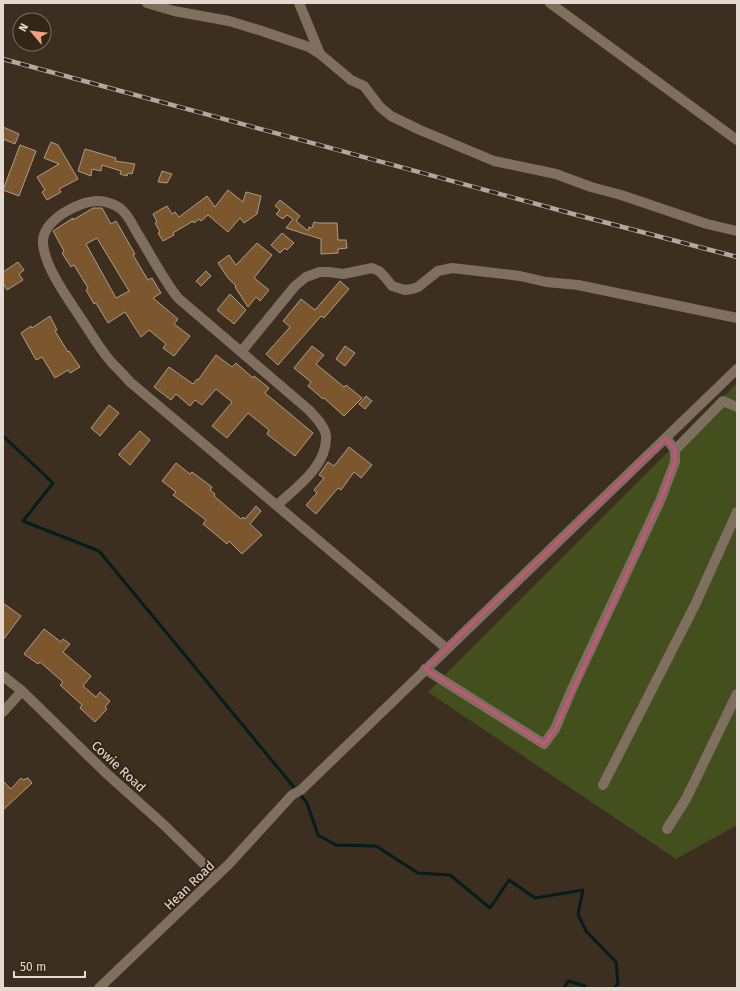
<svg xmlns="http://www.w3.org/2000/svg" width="740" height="991" font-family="'Fira Sans',sans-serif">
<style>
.green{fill:#434f1d}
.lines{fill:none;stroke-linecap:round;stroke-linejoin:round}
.stream{stroke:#051d1d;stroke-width:3}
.building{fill:#7c572d;stroke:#ad9c8a;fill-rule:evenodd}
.minor{stroke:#7f6f5f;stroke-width:10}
.tertiary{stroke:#7f6f5f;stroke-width:10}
.rail-casing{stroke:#b4a89e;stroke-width:4.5}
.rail{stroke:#332517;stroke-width:3;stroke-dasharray:9;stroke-linecap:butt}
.marked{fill:none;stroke:#cc527e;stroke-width:3;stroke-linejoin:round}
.labels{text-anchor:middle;stroke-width:4;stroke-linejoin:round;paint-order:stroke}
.street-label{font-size:13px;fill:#e4dad1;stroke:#332517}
</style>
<rect width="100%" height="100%" fill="#3d2f20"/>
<path class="green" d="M737,383V825L676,859L428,692Z"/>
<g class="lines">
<path class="stream" d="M3,436L53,483L23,521L99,551L307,803L318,835L336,845L376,846L418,873L450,875L490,908L509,880L535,898L583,890L578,914L586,931L616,962L618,984L614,988
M564,988L568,981L585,986V988"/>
</g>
<path class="building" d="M3,127L19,134L15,144L3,139Z
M51,142L58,145L78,179L59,189L61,192L47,200L42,192L45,190L37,177L59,164L44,158Z
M20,145L36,151L19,196L3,190Z
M85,149L116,158L115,161L135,164L132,174L128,173L127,176L120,174L121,171L102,165L101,171L92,169L91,176L78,171Z
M162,171L172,174L167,183L158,182Z
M228,190L243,202L246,192L261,196L257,214L244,223L240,218L228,232L208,215L201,221L199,219L194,223L193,221L173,233L174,235L163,241L158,233L160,232L155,223L157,222L153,214L167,206L172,214L175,212L179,217L207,196L215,207Z
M280,200L300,216L296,221L308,231L309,227L312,228L314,222L318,223H337L338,240H346L347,248L338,249V253L321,254V239L286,228L293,219L287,215L283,219L276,214L280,210L275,206Z
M93,208H102L111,224L116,221L135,254L133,255L148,280L152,278L161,293L153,298L178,319L174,324L190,336L174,356L163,348L166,344L149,330L141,337L125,312L108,323L96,303L94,304L86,290L88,288L74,265L71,267L62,253L64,251L53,231L73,218V220ZM97,238L129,291L116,298L86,244Z
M282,233L294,243L287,250L285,248L280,253L271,245Z
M257,243L272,255L254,278L269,290L260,301L256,297L248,307L235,287L236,286L228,278L218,263L229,255L236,265Z
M18,262L24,270L19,274L23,280L7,290L3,283V272Z
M206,271L211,276L201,286L196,281Z
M340,281L349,289L324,318L321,316L278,365L266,354L290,327L283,321L301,299L315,310Z
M230,294L246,310L234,324L217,310Z
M50,316L57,330L55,331L68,352L69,351L80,367L70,373L68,370L55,378L42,357L36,360L21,333L31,326L32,328Z
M312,346L324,355L316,364L344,387L346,385L362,398L344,416L324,398L323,399L308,386L311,382L294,368Z
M345,346L355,353L345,366L336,359Z
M216,355L232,367L236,363L253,378L254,376L269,388L265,393L313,433L295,456L267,434L269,430L248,413L227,438L212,426L232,402L216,389L202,405L195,400L190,406L176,394L171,400L154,387L169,367L193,384L197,379L198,380Z
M366,396L372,401L365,409L359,404Z
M109,405L119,413L100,436L91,428Z
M140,431L150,440L130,465L119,455V454Z
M349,447L372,465L361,478L354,472L341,490L338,488L316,514L306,505L317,493L314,490L324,478L319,475L328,462L334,466Z
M176,463L190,474L192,472L212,487L210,490L215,494L214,496L241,519L243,517L245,519L256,506L261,511L250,524L262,535L242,554L229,541L227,544L203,524L206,520L173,495L176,492L162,481Z
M3,603L21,616L3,640Z
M44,629L61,642L63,639L70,644L63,652L91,676L83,686L96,697L100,692L110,701L105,707L107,709L95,722L80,708L82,705L60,685L63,682L40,662L38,664L24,654Z
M21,778L23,780L28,778L32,783L3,810V781L11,789Z"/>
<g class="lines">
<path class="minor" d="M147,3L174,11L229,21L262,31L309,47L320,54L351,80L364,86L380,107L391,116L420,130L494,161L556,174L591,187L621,195L707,224L737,231
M299,3L320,54
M241,352L295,286L306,277L320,272H329L343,274L372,268L379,271L385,277L392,286L405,290L412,289L418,287L438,271L452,268L520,276L546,282L578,285L737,318
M675,450L723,401L737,407
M277,505C296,488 328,465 326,436C325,426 315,417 309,410L178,298C163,279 152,257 139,236C134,228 130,218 123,211C118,205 105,201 98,201C78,201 41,221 43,244C45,268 69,300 82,320C92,335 101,351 113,364C119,370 125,376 130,382L446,648
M425,669L544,744L555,729L572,689L660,501L675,462V450L666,438
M3,676L22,691L106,773L164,825L216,876
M3,712L22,691
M603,785L695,605L737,512
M667,829L686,799L737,694"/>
<path class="tertiary" d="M550,3L737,140
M99,988L229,864L292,795L301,790L737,369"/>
<g class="rail-casing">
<path id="rail" d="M3,59L577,215L737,257"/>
</g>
<use href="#rail" class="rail"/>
</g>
<path class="marked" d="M666,438L675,450V462L660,501L555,729L544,744L425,669Z"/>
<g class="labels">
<g class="street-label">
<text transform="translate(119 766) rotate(43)" y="5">Cowie Road</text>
<text transform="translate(189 885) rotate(-44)" y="5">Hean Road</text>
</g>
</g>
<rect width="740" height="991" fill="none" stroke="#e4dad1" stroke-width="8"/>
<g transform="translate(32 32) rotate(298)"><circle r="19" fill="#332517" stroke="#7a6d61"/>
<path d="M0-3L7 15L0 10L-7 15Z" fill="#f2a080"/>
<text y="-6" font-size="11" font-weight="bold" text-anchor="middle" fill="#e4dad1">N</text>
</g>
<path d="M14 971v6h71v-6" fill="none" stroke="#e4dad1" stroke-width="2"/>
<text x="20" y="971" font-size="12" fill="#e4dad1" stroke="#332517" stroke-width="3" paint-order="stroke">50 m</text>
</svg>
